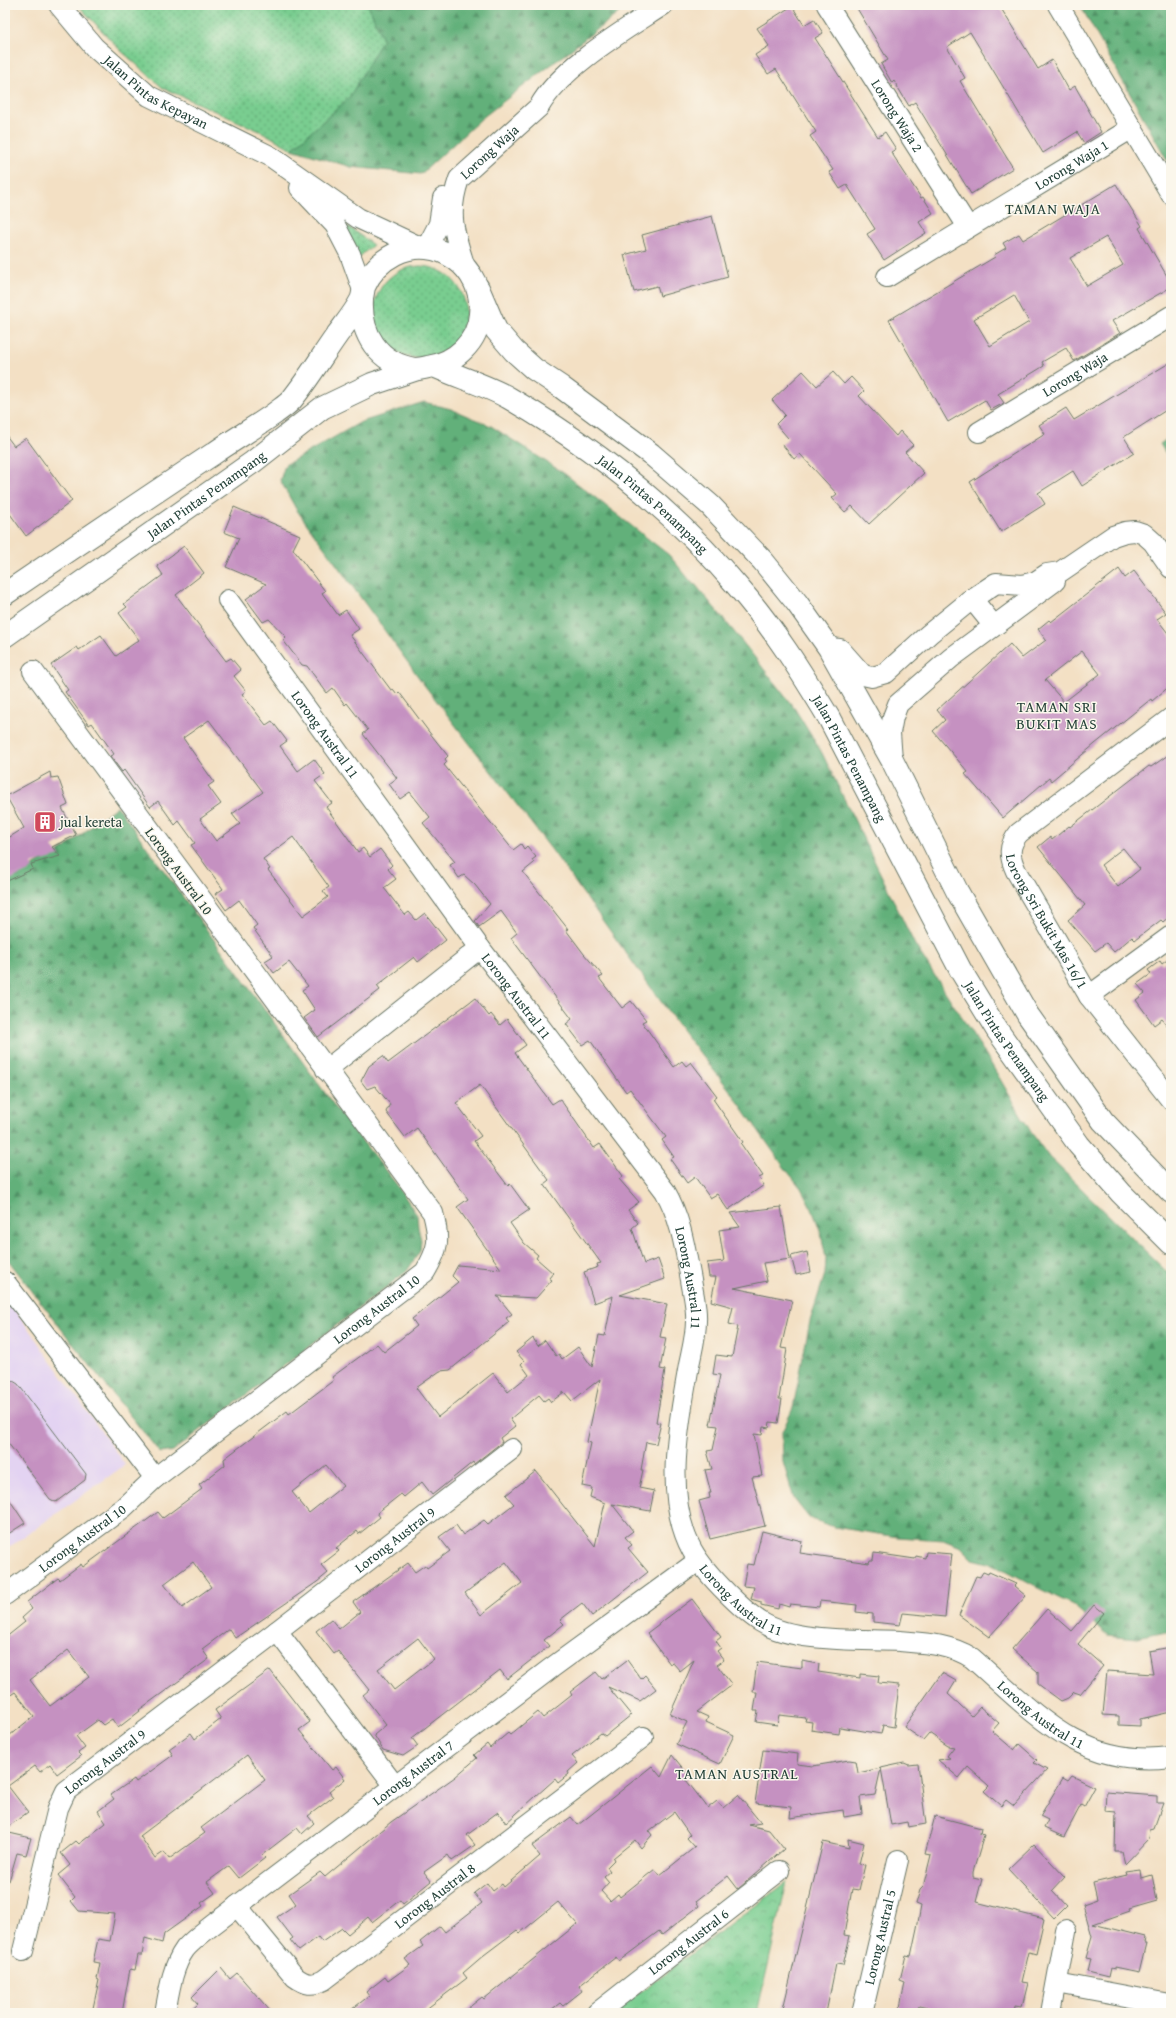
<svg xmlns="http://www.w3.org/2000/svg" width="1176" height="2018" font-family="'Gentium Book Plus',serif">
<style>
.built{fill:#e3d3f2}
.grass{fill:url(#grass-dots);stroke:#4c8562}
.forest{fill:url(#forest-firs);stroke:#407657}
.park{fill:url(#park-crowns);stroke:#4c8562}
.building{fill:#c591c1;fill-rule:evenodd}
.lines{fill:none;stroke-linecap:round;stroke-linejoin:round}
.minor-casing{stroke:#697666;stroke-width:22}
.major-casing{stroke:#697666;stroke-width:24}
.minor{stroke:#fff;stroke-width:20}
.major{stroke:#fff;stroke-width:22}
.labels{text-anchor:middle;stroke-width:3;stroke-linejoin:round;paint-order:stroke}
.street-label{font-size:14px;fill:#1f3d34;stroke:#fbf7ec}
.poi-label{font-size:14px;fill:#1f3d34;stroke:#fbf7ec;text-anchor:start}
.neighbourhood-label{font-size:15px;letter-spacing:1px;fill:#1f3d34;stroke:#fbf7ec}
</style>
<defs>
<pattern id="grass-dots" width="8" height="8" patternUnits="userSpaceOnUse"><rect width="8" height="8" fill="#79cd90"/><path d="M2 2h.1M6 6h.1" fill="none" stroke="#63a876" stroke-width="1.8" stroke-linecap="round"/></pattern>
<pattern id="forest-firs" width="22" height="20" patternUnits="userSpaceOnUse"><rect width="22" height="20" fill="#62b07a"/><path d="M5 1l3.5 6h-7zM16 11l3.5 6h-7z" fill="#509065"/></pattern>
<pattern id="park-crowns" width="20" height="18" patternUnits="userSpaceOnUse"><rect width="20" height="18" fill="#79cd90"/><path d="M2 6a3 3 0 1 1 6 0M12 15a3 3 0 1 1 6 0" fill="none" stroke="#63a876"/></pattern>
</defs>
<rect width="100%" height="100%" fill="#fbf7ec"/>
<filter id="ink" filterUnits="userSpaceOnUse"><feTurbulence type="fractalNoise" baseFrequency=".025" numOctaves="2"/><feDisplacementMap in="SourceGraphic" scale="8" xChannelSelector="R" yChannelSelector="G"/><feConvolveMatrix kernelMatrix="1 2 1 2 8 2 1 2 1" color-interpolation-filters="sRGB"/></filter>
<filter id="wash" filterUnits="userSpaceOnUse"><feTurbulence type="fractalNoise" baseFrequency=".012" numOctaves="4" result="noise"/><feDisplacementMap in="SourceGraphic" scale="16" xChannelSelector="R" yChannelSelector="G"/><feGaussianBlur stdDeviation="0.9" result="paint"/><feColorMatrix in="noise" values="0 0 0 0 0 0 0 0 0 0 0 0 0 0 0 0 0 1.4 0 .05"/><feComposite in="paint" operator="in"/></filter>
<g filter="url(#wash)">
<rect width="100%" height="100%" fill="#f3e0c4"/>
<path class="built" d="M5,1296L125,1465L5,1550Z"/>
<path class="grass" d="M78,5H368L384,39L349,98L292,149L264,133L163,88L119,49Z
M345,227H349L373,245L357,259Z
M374 312a46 46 0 1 1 92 0a46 46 0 1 1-92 0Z"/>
<path class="forest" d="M368,5H629L482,118L421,174L351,167L292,149L349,98L383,39Z
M1080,5H1171V167Z
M424,402L451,409L491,426L565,474L669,555L694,585L695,584L749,650L795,709L822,753L915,945L986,1055L1031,1132L1049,1157L1171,1276V1631L1138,1638L1107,1635L1073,1605L1036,1587L993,1564L973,1559L961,1547L943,1540L898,1537L834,1527L809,1518L794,1499L783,1462L782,1432L793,1408L810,1321L825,1274L826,1258L820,1230L812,1209L801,1188L784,1167L732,1093L683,1032L551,849L425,686L296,509L280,480L285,465L361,422Z
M1171,436V462L1160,444Z
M117,806L336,1108L397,1185L417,1215L418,1227L421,1240L420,1251L407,1271L189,1439L173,1451L160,1453L73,1344L5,1256V881L62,850Z"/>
<path class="park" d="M787,1882L757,2013H612Z"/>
<g id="blocks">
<path class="building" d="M855,5H999L1038,69L1052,60L1069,90L1075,86L1101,132L1084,143L1077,132L1043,153L970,32L947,47L948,49L965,78L960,81L1013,168L971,194L915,102L909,106L894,81L892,83L881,64L888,60Z
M792,6L804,25L814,19L823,33L815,38L878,137L885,132L896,149L891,152L921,198L923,197L933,213L919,222L926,233L884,260L867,234L875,229L847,185L840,189L829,172L833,170L810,136L816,132L776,69L768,74L755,55L769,46L757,28Z
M1116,184L1142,226L1139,228L1171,283V287L1112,321L1120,333L1074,361L1066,348L1042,362L1044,366L998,394L1004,403L991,410L985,400L948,422L889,320L995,257L994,255L1006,248L1003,243L1019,234L1023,240ZM1106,237L1123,265L1087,286L1070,258ZM1014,295L1029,322L990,346L974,319Z
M712,216L728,277L660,296L657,286L634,292L624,255L646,249L642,235Z
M1171,362V407L1124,437L1134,453L1082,486L1073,471L1038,493L1045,504L1001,532L970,482L1045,434L1039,425L1066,408L1074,420Z
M803,371L817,386L833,372L844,384L851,377L864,391L859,396L896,436L900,431L913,445L905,452L924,473L869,524L852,506L845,512L832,498L837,494L800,454L794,459L782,444L788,438L776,424L785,415L772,400Z
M5,434L14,446L26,438L72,501L26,536L5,507Z
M234,507L300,535L293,549L325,591L322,593L338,615L346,610L359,629L350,635L391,690L393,689L397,694L399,692L429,732L448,756L445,759L447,762L444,765L513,850L521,844L524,849L527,846L536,857L532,860L534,863L523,872L568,929L566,930L584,954L603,976L599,978L622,1008L631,1001L646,1020L642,1022L674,1067L682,1061L686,1066L691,1062L717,1096L713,1099L743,1142L741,1144L763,1176L759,1178L764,1185L728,1210L717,1194L710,1198L695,1177L687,1183L670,1159L674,1157L662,1140L666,1137L630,1089L626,1092L590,1040L582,1045L566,1024L572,1019L511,938L517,933L501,911L479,927L475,921L490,904L475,885L464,875L459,878L450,865L455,862L423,823L430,817L410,792L400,799L389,784L397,778L363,734L368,730L347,703L345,705L333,688L327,693L307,666L302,665L283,640L286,637L269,619L263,622L246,599L266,584L226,567L239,538L224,532Z
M184,546L204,573L176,595L226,661L231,658L241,670L234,676L246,691L242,694L266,725L272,721L287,741L280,746L298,771L314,759L325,774L315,781L332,803L326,807L358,852L363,848L370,857L380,849L392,865L388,869L396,879L384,888L405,915L409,912L416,920L425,913L446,940L418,962L414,957L377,986L380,990L318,1037L304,1018L315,1010L302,990L308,986L289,962L274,973L265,961L273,956L253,928L257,925L239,900L226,910L215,894L223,889L191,845L195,843L179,821L175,825L158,801L150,807L124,770L122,772L110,756L114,754L92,723L89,725L65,692L68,690L51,665L77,647L79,650L101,635L116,656L139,640L119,613L127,607L124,604L163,575L157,566ZM209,720L263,792L232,814L240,824L216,841L200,819L221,804L208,786L214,782L183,738ZM293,837L329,887L323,891L328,897L303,916L268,870L270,869L263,859Z
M1119,569L1125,578L1134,571L1166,613L1157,619L1171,637V685L1152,701L1151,699L1095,744L1051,781L1049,778L1003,818L965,774L968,772L933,731L945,720L937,710L1010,644L1022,658L1046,640L1038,629L1049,620L1051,622ZM1082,651L1100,674L1064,702L1045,680Z
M1171,753V915L1163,922L1161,920L1135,940L1132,937L1114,952L1106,943L1095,951L1068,920L1085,905L1038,847L1050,837L1052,840L1069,826L1070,827L1149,766L1151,767ZM1123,848L1140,869L1118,887L1101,865Z
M50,772L51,778L58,777L68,805L62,808L76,835L52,847L60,856L31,864L33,869L5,882V840L24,828L6,796Z
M1171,957V1030L1162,1019L1154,1025L1136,1000L1145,993L1137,984L1151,974L1148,970L1160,961L1162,964Z
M475,998L489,1016L491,1014L500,1025L507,1019L526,1045L515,1053L552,1104L560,1099L594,1148L600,1144L623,1176L619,1179L639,1202L628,1210L638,1223L632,1228L644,1264L658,1259L665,1279L620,1295L667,1304L660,1337L666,1338L660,1369L665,1370L656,1422L661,1423L656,1444L646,1442L641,1470H643L639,1488L654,1491L650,1511L612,1504L633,1531L625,1537L632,1545L628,1548L648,1572L592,1616L582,1603L560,1620L564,1624L544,1640L549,1646L507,1679L500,1670L412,1738L418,1746L403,1756L383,1750L374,1735L386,1725L363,1695L369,1690L338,1651L334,1654L316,1631L331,1619L339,1629L360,1612L353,1602L408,1563L415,1572L425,1565L427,1568L450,1551L439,1537L456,1525L463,1535L484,1520L488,1524L514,1504L506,1495L536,1471L595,1546L605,1503L590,1497L592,1488L582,1486L591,1443L587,1442L600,1379L572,1401L564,1392L551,1402L548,1398L544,1401L539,1395L510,1419L515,1426L500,1438L502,1442L474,1464L473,1462L432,1495L422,1482L404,1497L401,1494L377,1513L380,1517L359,1534L357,1531L336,1548L339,1551L321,1565L328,1573L317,1582L235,1638L229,1629L202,1649L209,1659L139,1710L140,1711L118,1728L112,1719L103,1725L98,1720L76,1736L85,1748L78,1753L81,1756L57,1774L50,1764L40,1772L35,1766L8,1786L28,1812L5,1829V1739L34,1716L15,1692L5,1699V1638L25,1622L22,1618L32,1609L27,1602L58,1578L60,1580L81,1564L83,1567L158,1512L163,1518L202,1489L199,1485L225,1465L224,1459L287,1411L289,1414L334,1380L332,1377L377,1344L384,1352L417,1326L412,1319L458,1282L452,1276L458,1265L501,1269L457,1207L468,1199L417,1128L405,1137L386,1112L390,1104L375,1086L367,1089L361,1081L369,1066L383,1056L388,1063ZM480,1085L549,1180L544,1184L601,1263L597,1264L598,1267L584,1272L594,1303L613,1296L605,1336L599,1335L592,1367L578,1347L562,1359L559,1354L556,1356L545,1340L538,1346L533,1338L516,1352L524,1361L521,1364L529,1375L508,1392L493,1373L438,1417L416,1388L440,1371L450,1370L509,1322L506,1318L512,1314L497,1296L536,1298L552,1280L549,1278L553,1273L536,1258L538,1255L524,1243L510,1223L529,1210L510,1184L508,1186L474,1141L481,1136L456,1103ZM326,1465L343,1486L309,1513L292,1492ZM193,1562L211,1587L182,1608L164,1584ZM506,1562L522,1583L481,1615L465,1593ZM418,1638L434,1659L394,1690L378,1669ZM68,1650L89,1677L50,1706L30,1680Z
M781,1207L790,1259L763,1263L767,1281L734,1288L792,1300L781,1348L787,1349L779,1399H782L778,1423L770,1422L769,1428L763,1427L762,1435L754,1434L762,1476L752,1477L765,1526L710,1539L699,1501L710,1498L709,1493H711L705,1470L712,1469L707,1451L713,1450L718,1426L710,1425L720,1375L713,1374L716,1355L732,1357L738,1326L729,1324L733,1307L711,1301L716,1277H709L707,1263L724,1261L719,1230L740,1227L730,1213Z
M807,1252L811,1272L796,1275L791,1256Z
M13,1381L18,1384L86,1474L85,1480L56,1502L50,1499L5,1439V1387Z
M5,1493L25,1523L5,1536Z
M762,1531L802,1541L800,1553L869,1563L870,1560H873L874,1553L915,1559L916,1556L925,1558L926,1552L952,1554L945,1617L903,1613L900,1625L873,1622V1614L856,1612L857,1605L820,1601L819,1607L790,1604L789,1607L779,1604L778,1609L761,1605V1602L751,1599L754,1587L743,1586L747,1564L754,1565Z
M983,1572L988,1574L989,1572L1016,1584L1014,1586L1026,1596L989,1637L959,1615L976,1576L980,1577Z
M692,1599L721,1637L716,1641L721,1648L717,1651L724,1660L717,1665L732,1685L697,1712L708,1717L706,1722L734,1735L720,1764L676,1744L687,1722L670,1714L694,1660L680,1671L673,1663L670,1664L647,1633Z
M1094,1605L1104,1613L1078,1644L1103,1666L1080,1694L1074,1692L1068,1698L1061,1701L1038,1684V1672L1012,1649L1047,1609L1072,1631Z
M1171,1647V1712L1140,1719V1726L1119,1725V1716L1103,1715L1107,1671L1153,1674L1149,1651Z
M627,1660L641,1679L645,1675L656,1689L640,1701L608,1687L631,1715L605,1736L601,1733L572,1756L578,1763L568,1772L569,1774L558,1783L555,1779L506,1823L498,1812L467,1835L475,1845L452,1861L448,1855L424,1872L431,1881L403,1904L400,1900L372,1922L368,1917L348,1934L342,1928L322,1942L318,1937L299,1951L290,1940L293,1938L277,1917L296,1904L289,1894L320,1872L325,1877L391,1822L455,1777L477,1758L474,1755L487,1744L490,1748L508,1733L510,1735L538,1712L543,1718L572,1695L570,1692L596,1672L602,1679Z
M802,1661L819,1664L818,1672L860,1678V1674L879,1676L878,1683L899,1685L894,1727L883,1725L881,1734L840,1727L839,1734L811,1730L812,1722L805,1721L806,1718L779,1715L777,1725L756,1722L758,1711H754L757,1692H753L757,1662L802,1668Z
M270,1670L310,1722L299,1730L332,1770L336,1767L345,1779L329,1792L333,1797L308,1816L314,1823L302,1834L297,1828L262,1855L265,1858L239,1878L229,1866L207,1882L215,1893L201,1903L203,1906L164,1934L162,1943L145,1938L142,1955H138L135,1970L130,1969L122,2013H92L99,1980L97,1979L100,1963L93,1962L98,1939L110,1941L115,1914L79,1911L71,1901L75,1897L58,1875L70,1865L61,1853L76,1841L79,1844L106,1823L98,1811L114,1799L111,1795L134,1779L136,1782L173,1755L169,1749L191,1733L195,1739L221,1719L215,1710ZM247,1755L265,1780L201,1828L205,1833L169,1859L164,1852L155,1858L140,1836Z
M942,1673L956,1681L948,1694L972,1716L980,1707L999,1723L992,1731L1014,1750L1019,1744L1037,1760L1034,1763L1047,1770L1014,1806L1006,1800L1001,1806L984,1791L989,1786L968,1767L959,1778L938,1760L950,1758L947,1756L954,1747L948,1746L929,1733L923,1740L904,1727Z
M763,1750L798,1754L797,1764L813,1766L849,1760L856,1761L858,1773L881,1768L875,1795L860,1797L862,1814L844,1817L843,1810L790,1818L791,1807L755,1803Z
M672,1755L690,1777L686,1780L708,1808L717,1801L723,1808L738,1795L761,1823L749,1825L769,1830L784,1849L738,1889L728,1876L696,1901L699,1906L662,1935L659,1931L619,1961L616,1957L579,1986L582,1991L563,2006L560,2003L547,2013H462L482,1997L484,1999L577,1924L558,1902L520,1933L517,1930L484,1955L463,1973L467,1978L421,2013H347L369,1996L366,1992L385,1977L388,1981L410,1965L405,1959L423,1946L420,1942L440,1926L445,1932L482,1903L474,1893L487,1883L493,1891L502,1884L504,1887L540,1856L532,1846L571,1817L578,1825L652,1766L661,1777ZM674,1812L690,1835L687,1838L695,1847L660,1875L655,1869L620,1897L618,1894L610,1901L601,1891L609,1882L604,1876L610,1871L607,1867L614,1860L613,1858L635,1840L641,1848L652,1835L649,1831Z
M904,1763L909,1765L918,1764L926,1824L908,1827L907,1822L891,1825L881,1768Z
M1072,1776L1095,1787L1084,1807L1081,1805L1064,1837L1044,1828L1048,1820L1040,1816L1063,1778L1068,1781Z
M1106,1792L1157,1796V1803H1163L1154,1828L1150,1829L1149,1839L1125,1864L1122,1852H1115L1116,1812L1105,1811Z
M935,1816L981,1828L980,1834L984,1835L973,1872V1877L982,1879L976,1902L1044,1919L1036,1954L1029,1952L1022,1982L1028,1983L1022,2007L1016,2006L1015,2013H948L919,2006L917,2013H899L905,1982L900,1980L906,1955L911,1956L917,1928L921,1906L916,1904L920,1890L923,1887L931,1855L925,1854Z
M5,1832L31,1838L26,1855L17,1853L9,1881H5Z
M848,1839L864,1843L859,1864L865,1865L859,1890L852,1889L844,1935L850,1936L843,1965L836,1964L826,2013H782L823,1842L849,1848Z
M1034,1844L1065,1877L1052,1891L1066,1906L1054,1918L1008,1869Z
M1141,1870L1142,1878L1152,1875L1157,1901L1129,1909L1130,1911L1093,1924L1145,1937L1144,1943H1146L1139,1972L1115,1967V1969L1110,1968L1108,1977L1088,1972L1091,1959L1086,1958L1092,1937L1083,1905L1097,1900L1093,1883L1127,1875L1126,1872Z
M221,1968L230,1979L237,1973L272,2013H188L198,2004L192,1997Z"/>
</g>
</g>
<g filter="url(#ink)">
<use href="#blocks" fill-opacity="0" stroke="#697666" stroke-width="1"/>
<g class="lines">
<g class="minor-casing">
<g id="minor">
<path id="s1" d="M59,5L94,47L149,96L270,156L358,218L420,247"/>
<path id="s2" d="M827,5L968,227"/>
<path d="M1058,5L1171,194"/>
<path d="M300,188L335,225L350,254L363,290"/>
<path d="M427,247L439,224L443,198"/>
<path id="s3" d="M465,267C454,234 447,213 459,179L539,107C561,67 625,30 663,5"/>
<path id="s4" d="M887,277L1132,128"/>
<path id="s5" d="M979,432L1171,316"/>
<path d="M972,599L994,626"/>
<path id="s6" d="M228,600L480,948L665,1191C681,1219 685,1248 691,1280C693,1293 697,1307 696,1321C696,1336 692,1350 689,1365C679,1423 663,1496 692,1550C701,1566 714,1580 727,1593C738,1604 748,1614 761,1622C794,1643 860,1639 900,1641C925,1643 950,1644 972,1658C1034,1712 1080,1769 1171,1757"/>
<path d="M829,648L840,649L863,675L872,677L886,673L929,634L972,599L996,583L1022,585L1035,582L1047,574L1060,572L1113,536L1125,532L1135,531L1144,534L1153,542L1171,568"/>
<path id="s7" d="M1171,718L1019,833C1008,846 1009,856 1016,871L1089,996L1171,1100"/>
<path d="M892,760L890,733L893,717L898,704L951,658L1055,581"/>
<path d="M1089,996L1171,936"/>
<path d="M326,1070L480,948"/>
<path d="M5,1282L155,1478"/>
<path id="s8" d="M5,1595L123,1508L155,1478L425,1272C439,1248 440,1240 433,1213L33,671"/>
<path d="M277,1631L395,1786"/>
<path id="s9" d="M237,1906L295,1977C306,1985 312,1986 324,1980L643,1737"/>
<path id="s10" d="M23,1951L58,1808L66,1791L277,1631L512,1449"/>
<path d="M1057,1983L1169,2004"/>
<path id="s11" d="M165,2013C169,1992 172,1967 185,1949C197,1935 223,1918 237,1906L550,1669L698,1561"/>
<path id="s12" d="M597,2013L779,1871"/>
<path id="s13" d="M862,2013L898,1860"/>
<path d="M1051,2013L1066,1931"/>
</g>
</g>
<g class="major-casing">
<g id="major">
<path d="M478,288L496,330L514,351L534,369L561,387L651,454L710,505L763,561L797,603L829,648L892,760L957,891L1028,1015L1103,1121L1171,1192"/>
<path id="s14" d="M434,366C458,377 486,385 509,398C595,448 674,511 738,587C773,627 802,673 829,718L961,971L997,1030L1079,1145L1121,1193L1171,1243"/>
<path d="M5,594C74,547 143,500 213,454C233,440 254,428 274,414C280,409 289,404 293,398C309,378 322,356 337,335C345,324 355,312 361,300C363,296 363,291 364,287C370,273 381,261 395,254C437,233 485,268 480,314C478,342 455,363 428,367C424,368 419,369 415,369C378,363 360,334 362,299"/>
<path id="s15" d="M5,636L253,462L322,408L372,384L417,369"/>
</g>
</g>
<use href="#minor" class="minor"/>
<use href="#major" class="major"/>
</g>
</g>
<defs>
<g id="building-square" transform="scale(1.15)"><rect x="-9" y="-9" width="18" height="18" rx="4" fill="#d1495b" stroke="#fbf7ec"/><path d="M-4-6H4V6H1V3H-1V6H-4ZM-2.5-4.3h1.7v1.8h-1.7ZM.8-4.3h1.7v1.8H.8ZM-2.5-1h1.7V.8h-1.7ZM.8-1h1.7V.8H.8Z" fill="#fff"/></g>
</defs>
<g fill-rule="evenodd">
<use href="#building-square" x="45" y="822"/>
</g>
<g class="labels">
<g class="street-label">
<text dy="5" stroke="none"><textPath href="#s1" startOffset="132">Jalan Pintas Kepayan</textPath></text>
<text dy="5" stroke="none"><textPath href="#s2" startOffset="131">Lorong Waja 2</textPath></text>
<text dy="5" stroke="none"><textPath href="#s3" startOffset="131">Lorong Waja</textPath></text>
<text dy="5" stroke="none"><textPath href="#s4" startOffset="216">Lorong Waja 1</textPath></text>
<text dy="5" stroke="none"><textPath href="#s5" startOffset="112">Lorong Waja</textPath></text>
<text dy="5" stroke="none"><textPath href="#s15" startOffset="246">Jalan Pintas Penampang</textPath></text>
<text dy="5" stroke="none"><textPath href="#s14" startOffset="261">Jalan Pintas Penampang</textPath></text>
<text dy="5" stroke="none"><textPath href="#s6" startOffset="166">Lorong Austral 11</textPath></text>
<text dy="5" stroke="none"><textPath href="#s14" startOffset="585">Jalan Pintas Penampang</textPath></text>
<text transform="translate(179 871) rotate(54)" y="5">Lorong Austral 10</text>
<text dy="5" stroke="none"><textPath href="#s7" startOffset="290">Lorong Sri Bukit Mas 16/1</textPath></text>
<text dy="5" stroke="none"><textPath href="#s6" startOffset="490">Lorong Austral 11</textPath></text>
<text dy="5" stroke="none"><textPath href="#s14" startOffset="909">Jalan Pintas Penampang</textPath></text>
<text dy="5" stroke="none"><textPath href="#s6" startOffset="826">Lorong Austral 11</textPath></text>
<text dy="5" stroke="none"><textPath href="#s8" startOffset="469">Lorong Austral 10</textPath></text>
<text dy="5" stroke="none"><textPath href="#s8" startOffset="96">Lorong Austral 10</textPath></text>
<text dy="5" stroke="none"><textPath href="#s10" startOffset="580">Lorong Austral 9</textPath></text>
<text dy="5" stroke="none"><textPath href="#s6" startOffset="1174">Lorong Austral 11</textPath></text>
<text dy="5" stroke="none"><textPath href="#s6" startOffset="1509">Lorong Austral 11</textPath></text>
<text dy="5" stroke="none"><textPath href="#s10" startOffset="215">Lorong Austral 9</textPath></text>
<text dy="5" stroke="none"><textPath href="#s11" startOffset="356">Lorong Austral 7</textPath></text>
<text dy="5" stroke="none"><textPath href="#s9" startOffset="262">Lorong Austral 8</textPath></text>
<text dy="5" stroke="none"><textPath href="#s13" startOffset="78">Lorong Austral 5</textPath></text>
<text dy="5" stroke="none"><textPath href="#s12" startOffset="116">Lorong Austral 6</textPath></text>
</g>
<g class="poi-label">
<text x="60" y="827">jual kereta</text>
</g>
<g class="neighbourhood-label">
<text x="1053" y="214">TAMAN WAJA</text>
<text x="1057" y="712">TAMAN SRI<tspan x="1057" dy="17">BUKIT MAS</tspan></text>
<text x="737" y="1779">TAMAN AUSTRAL</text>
</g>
</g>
<rect width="1176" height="2018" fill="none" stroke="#fbf7ec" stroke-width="20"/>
</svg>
